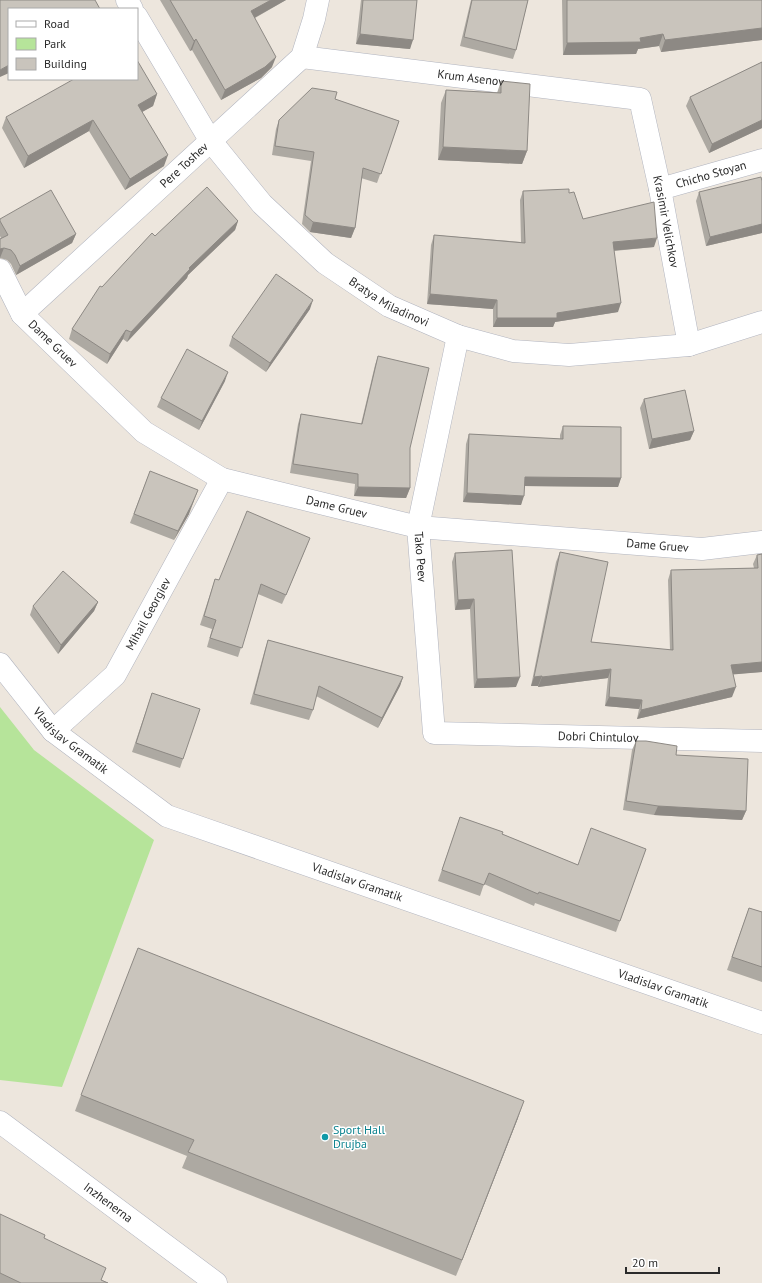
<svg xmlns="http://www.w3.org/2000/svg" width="762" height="1283" font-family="'PT Sans',sans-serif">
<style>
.green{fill:#b6e49a}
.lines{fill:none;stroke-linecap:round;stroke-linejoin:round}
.street-casing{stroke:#b1b4bf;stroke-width:23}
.street{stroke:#fff;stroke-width:22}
.wall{fill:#ada9a2}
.shaded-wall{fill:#8d8984}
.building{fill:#c9c4bc;stroke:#8d8984}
.culture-dot{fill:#0f9aa8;stroke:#fff;stroke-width:1.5}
.labels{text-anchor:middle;stroke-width:3;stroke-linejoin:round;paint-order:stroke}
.street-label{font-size:12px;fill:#2b2b2b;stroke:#fff}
.culture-label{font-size:12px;fill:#0d838f;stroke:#fff;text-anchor:start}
</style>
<rect width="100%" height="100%" fill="#ede6dd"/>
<path class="green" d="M0,707L34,750L154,840L62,1087L0,1080Z"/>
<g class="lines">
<g class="street-casing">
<g id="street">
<path d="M127,0L132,9"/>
<path id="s1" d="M137,17L210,140L262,204L325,263L389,306L458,336L513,351L569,355L689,345L762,322"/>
<path id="s2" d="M302,57L640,99L660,189L689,345"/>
<path id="s3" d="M660,189L762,160"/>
<path id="s4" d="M0,270L22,314L144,432L222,479L418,527L702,549L762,542"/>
<path id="s5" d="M22,314L302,57L314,19L318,0"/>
<path id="s6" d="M458,336L418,527L434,733L762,741"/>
<path id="s7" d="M0,664L53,731L167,816L762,1023"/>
<path id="s8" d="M53,731L115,675L222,479"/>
<path id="s9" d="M0,1122L216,1283"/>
</g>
</g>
<use href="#street" class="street"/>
</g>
<path class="wall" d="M160,0H286L255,18L272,67L261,78L221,100L192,50L190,51Z
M361,0H417L410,49L356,44Z
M471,0H528L516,50L513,59L460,46Z
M562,0H762V40L661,52L659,46L638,49L636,54L563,55Z
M762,62V128L709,153L686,106L690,97Z
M501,81L527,151L522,164L438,160L441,103L446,90L497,93Z
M157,94L153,106L142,112L164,166L125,190L89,131L24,168L2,128L6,117Z
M335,99L399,121L377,183L361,178L355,228L351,238L310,232L302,224L311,161L272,155L276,129L279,120Z
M762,181V233L706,246L696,201L699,192Z
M523,191L569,193L583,219L654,247L614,251L618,312L555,322L553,327H493V309L427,304L431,245L434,235L521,242L520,200Z
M0,219L76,234L72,243L16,275L11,264L7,260L0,258V239L1,238L0,236Z
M238,221L235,230L188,275L187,278L127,342L123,339L107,364L69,339L72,329L102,287L155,236Z
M310,309L266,372L229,346L232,337Z
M378,356L410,448V488L406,498L354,496L355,484L290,473L298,424L301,414L361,424L375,365Z
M225,381L199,430L157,407L161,398Z
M644,399L694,431L690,440L649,449L640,408Z
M563,426L621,478L618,487L525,486L521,505L463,502L466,444L469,434L560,439V435Z
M150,471L189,514L174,540L130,523Z
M306,547L282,604L258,594L238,657L207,647L212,629L200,625L215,579L219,580Z
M560,552L591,642L670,650L668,580L671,570L754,568L753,564L757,555L762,554V672L733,674L732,697L637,719L639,709L605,706L608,678L538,687V686H531L556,562Z
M455,553L516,687L474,688L470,609L455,610L452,562Z
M98,602L94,611L58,654L30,615L33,606Z
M268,640L403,677L400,686L378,728L316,696L313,710L309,720L250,704L265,649Z
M152,693L183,759L180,768L132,752Z
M636,741L676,755L746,811L742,820L654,815L623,810L632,750Z
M460,817L578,865L646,849L616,932L535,903L534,906L484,884L480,896L438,881Z
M749,908L762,912V982L727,970Z
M81,1095L518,1118L456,1276L182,1168L187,1156L75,1111Z
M0,1214L44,1238L102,1280L108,1283H0Z"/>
<path class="shaded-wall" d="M271,0H286L247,22L251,11Z
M762,28V40L661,52L665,40Z
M360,34L413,40L410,49L356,44Z
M663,34L659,46L638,49L636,54L563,55L567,43L640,38Z
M196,39L192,50L190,51L194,41Z
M276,57L272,67L261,78L221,100L225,90Z
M9,65V73L0,77V70Z
M157,94L153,106L133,117L138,105Z
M93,120L89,131L24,168L28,156Z
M762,120V128L709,153L712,144Z
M443,147L527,151L522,164L438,160Z
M168,155L164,166L125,190L130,179Z
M238,221L235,230L188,275L187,278L127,342L131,332L189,268Z
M313,222L355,228L351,238L310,232Z
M762,224V233L706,246L710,237Z
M76,234L72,243L16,275L20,266Z
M657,238L654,247L609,251L613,242Z
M4,248L0,258V249Z
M430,294L497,300L493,309L427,304Z
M313,300L310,309L266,372L270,363Z
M621,303L618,312L555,322L553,327H493L497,318L557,313Z
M126,330L123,339L107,364L110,354Z
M228,372L225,381L199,430L202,421Z
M694,431L690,440L649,449L652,439Z
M525,477L621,478L618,487L522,486Z
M358,487L410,488L406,498L354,496Z
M198,490L189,514L174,540L178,531Z
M467,493L524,496L521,505L463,502Z
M310,538L306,547L282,604L286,595Z
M474,599L470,609L455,610L458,600Z
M98,602L94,611L58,654L61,645Z
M762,662V672L727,675L731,665Z
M611,669L608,678L538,687L542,677Z
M542,676L538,686H531L534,677Z
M403,677L400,686L378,728L382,718Z
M520,677L516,687L474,688L477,679Z
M736,687L732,697L637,719L641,710Z
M609,697L642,700L639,709L605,706Z
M658,806L746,811L742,820L654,815Z
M524,1101L518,1118L456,1276L462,1260Z"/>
<path class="building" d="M0,0H95L100,9H9V65L0,70Z
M170,0H271L251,11L276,57L265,67L225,90L196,39L194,41Z
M363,0H417L413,40L360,34Z
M472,0H528L516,50L464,37Z
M567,0H762V28L665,40L663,34L640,38L641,42L567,43Z
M137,60L157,94L138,105L168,155L130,179L93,120L28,156L6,117L74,79H137Z
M762,62V120L712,144L690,97Z
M501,81L530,84L527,151L443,147L446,90L501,93Z
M312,88L337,92L335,99L399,121L381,174L363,168L355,228L313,222L305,215L314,152L275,146L279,120Z
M761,177L762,181V224L710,237L699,192Z
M207,187L238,221L189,268L190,269L131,332L126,330L110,354L72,329L100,286L102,287L152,233L155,236Z
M569,189V193L574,192L583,219L654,202L657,238L613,242L621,303L557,313V318H497V300L430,294L434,235L525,243L523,191Z
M51,190L76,234L20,266L15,255L11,250L4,248L0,249V239L8,235L0,221V219Z
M276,274L313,300L270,363L232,337Z
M187,349L228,372L202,421L161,398Z
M378,356L429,368L410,448V488L358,487V474L293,464L301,414L362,424Z
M685,390L694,431L652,439L644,399Z
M563,426L621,427V478L525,477L524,496L467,493L469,434L563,439Z
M150,471L198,490L192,504L178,531L134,514Z
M247,511L310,538L286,595L261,584L242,648L210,638L216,620L204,616L215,579L219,580Z
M512,550L520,677L477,679L474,599L458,600L455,553Z
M560,552L608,562L591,642L673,650L671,570L758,568L757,555L762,554V662L731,665L736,687L641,710L642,700L609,697L611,669L542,677V676L534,677Z
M63,571L98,602L61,645L33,606Z
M268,640L403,677L382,718L319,686L313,710L254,694Z
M152,693L200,709L183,759L136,743Z
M636,741H646L677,746L676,755L748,759L746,811L658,806L626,801Z
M460,817L503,832L502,834L578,865L591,828L646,849L620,921L539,892L538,894L489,873L484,885L442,870Z
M749,908L762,912V967L732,957Z
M138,948L524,1101L462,1260L188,1152L194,1140L81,1095Z
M0,1214L45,1235L44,1238L106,1268L101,1280L108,1283H21L0,1273Z"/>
<circle class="culture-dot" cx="325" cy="1137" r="4"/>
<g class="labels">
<g class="street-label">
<text dy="4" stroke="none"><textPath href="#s2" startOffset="170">Krum Asenov</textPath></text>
<text dy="4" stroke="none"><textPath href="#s5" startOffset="220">Pere Toshev</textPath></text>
<text dy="4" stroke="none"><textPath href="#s3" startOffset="53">Chicho Stoyan</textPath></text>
<text dy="4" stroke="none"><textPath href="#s2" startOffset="466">Krasimir Velichkov</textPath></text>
<text dy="4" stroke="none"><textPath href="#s1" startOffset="387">Bratya Miladinovi</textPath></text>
<text dy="4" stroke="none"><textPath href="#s4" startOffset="92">Dame Gruev</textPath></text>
<text dy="4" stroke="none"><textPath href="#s4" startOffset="428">Dame Gruev</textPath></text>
<text dy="4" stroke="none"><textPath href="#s4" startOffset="752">Dame Gruev</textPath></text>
<text dy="4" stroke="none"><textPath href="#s6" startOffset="225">Tako Peev</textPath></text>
<text dy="4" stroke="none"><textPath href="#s8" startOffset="153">Mihail Georgiev</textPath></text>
<text dy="4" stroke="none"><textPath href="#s6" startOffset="566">Dobri Chintulov</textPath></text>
<text dy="4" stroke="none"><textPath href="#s7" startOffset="105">Vladislav Gramatik</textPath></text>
<text dy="4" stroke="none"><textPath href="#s7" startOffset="429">Vladislav Gramatik</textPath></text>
<text dy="4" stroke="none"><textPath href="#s7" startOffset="753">Vladislav Gramatik</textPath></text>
<text dy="4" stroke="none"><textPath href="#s9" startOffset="135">Inzhenerna</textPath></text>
</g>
<g class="culture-label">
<text x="333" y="1134">Sport Hall<tspan x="333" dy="14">Drujba</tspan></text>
</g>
</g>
<rect x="8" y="8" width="130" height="72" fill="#ffffff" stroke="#aaaaaa"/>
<rect x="16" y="21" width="20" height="6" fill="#ffffff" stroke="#aaaaaa"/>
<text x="44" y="28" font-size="12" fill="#2b2b2b">Road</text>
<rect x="16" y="38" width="20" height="12" fill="#b6e49a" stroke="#aaaaaa"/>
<text x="44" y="48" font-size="12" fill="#2b2b2b">Park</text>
<rect x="16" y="58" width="20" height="12" fill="#c9c4bc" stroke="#aaaaaa"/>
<text x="44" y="68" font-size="12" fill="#2b2b2b">Building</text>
<path d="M626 1267v6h93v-6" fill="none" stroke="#2b2b2b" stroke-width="2"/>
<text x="632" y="1267" font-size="12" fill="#2b2b2b" stroke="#ffffff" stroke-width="3" paint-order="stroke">20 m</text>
</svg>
